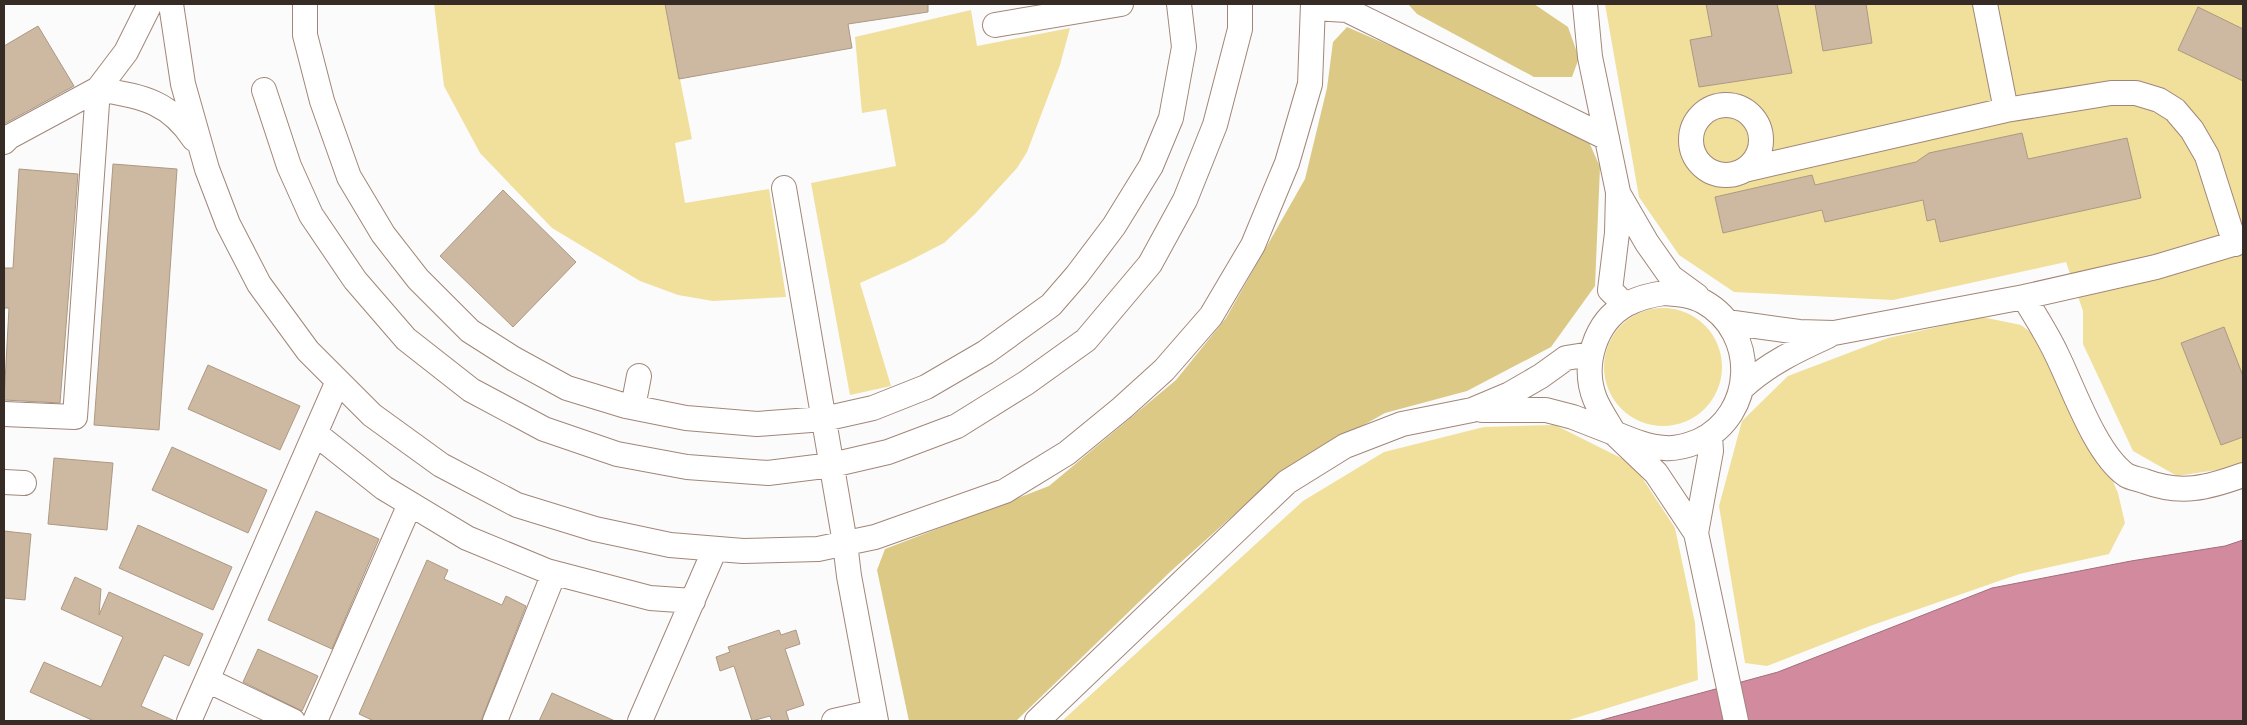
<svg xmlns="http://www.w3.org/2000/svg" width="2247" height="725" font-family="Montserrat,sans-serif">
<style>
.green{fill:#f1df9c}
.forest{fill:#dbc985}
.water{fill:#d18a9e;stroke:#a36e7a}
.building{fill:#cdb9a2;stroke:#ad9982}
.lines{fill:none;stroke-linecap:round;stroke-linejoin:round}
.minor-casing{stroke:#a18678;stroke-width:26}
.minor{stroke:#fff;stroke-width:24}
</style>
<rect width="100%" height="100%" fill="#fbfbfb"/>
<path class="green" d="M434,4H665L692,139L675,143L685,203L769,189L786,297L713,301L678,295L640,281L552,228L480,153L444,86Z
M1605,4H2243V466L2177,476L2133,451L2083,344V311L2066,262L1893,300L1734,292L1679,255L1639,197Z
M971,10L977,46L1070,28L1060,65L1027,152L1017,168L975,214L944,243L907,262L860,283L891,386L850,395L811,183L896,166L886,109L862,113L855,37Z
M1604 367a59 59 0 1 1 118 0a59 59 0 1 1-118 0Z
M1982,317L2021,325L2055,351L2118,493L2125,523L2109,554L2019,574L1870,626L1767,666L1745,663L1719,506L1742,421L1788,376L1888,338Z
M1555,425L1633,464L1675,528L1695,623L1698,680L1566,721H1062L1303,501L1384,452L1484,427Z"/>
<path class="forest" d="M1408,4H1534L1568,27L1579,58L1572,77H1534L1417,14Z
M1347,27L1400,50L1589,142L1600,167L1595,286L1551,347L1467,391L1385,413L1284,470L1171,571L1016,721H909L877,570L885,549L1049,486L1176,380L1226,318L1305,179L1327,88L1333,42Z"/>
<path class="water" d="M2243,540V721H1598L1778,672L1992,588L2131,561L2225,546Z"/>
<path class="building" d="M665,4H928V12L848,24L852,48L679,79Z
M1706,4H1777L1792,73L1699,87L1690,40L1712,36Z
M1815,4H1866L1872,43L1823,51Z
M2198,7L2243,29V81L2178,50Z
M38,26L74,86L4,124V46Z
M2022,133L2028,159L2127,138L2141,198L1940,242L1935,219L1927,221L1923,200L1825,222L1822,210L1723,233L1715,197L1812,175L1815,185L1916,162L1929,153Z
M113,164L177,169L159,430L94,425Z
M19,169L78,174L60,403L4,400L9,308H4V268H13Z
M503,190L576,262L513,327L440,256Z
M2224,327L2243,376V437L2221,445L2181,343Z
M208,365L300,406L280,450L188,409Z
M172,447L267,490L248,533L152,490Z
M54,458L113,463L107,530L48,524Z
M316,511L379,539L332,649L268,620Z
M138,525L232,567L213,610L119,568Z
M4,531L31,534L25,600L4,598Z
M427,560L448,570L444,579L502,605L506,596L526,606L481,721H374L359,714Z
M75,577L101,589L99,615L109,592L203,634L189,666L164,655L141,706L175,721H94L30,692L44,662L101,687L123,637L61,609Z
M779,630L781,635L796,630L800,644L785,649L804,705L786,711L789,721H772L770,716L752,721L734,666L720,671L716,657L730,652L728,647Z
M258,649L318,676L302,711L243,682Z
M552,693L615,721H539Z"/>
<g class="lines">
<g class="minor-casing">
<path id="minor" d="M171,4L183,84L207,169L228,224L259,284L308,351L372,415L441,465L517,505L595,529L670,545L743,551L818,549L875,537L1005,491L1067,453L1122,408L1164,370L1211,316L1253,245L1287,163L1310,84L1313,4
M305,4V35L322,101L349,177L383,234L418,279L470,331L514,359L567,388L626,406L686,418L757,424L824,419L873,408L926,387L986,352L1051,305L1077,275L1114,226L1151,166L1171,118L1184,47L1179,4
M1585,4L1590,57L1618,192L1617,233L1610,290L1625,305
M1985,4L2006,110
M1313,8L1347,10L1607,138
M995,25L1121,4
M98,89C141,97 168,100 194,139
M264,90L289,166L311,215L355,280L406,339L471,390L544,429L617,454L687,467L768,473L832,465L888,452L957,426L1026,383L1086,340L1150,264L1185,200L1215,125L1240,29V4
M1691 140a35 35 0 1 1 70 0a35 35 0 1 1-70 0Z
M4,142L9,137L98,89L126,52L150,4
M1744,170L2006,110L2111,93H2136L2159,100L2175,110L2192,130L2207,156L2235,244
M784,188L845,543L849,576L876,721
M1618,193L1647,243L1671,277L1697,296
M1664,293C1678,294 1692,295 1704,302C1759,333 1755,415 1699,441C1689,445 1676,449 1665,448C1647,447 1631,440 1614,433C1608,422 1600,411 1595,399C1582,366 1594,322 1627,304C1639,298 1650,295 1664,293Z
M2024,297C2035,316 2047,334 2056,353C2073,387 2095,453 2126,475C2131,478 2138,479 2144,481C2181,495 2207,488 2243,475
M1732,328L1734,323L1799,332L1834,333L2024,297L2156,267L2243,241
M1743,387C1768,364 1797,350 1828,336
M633,407L639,376
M1482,410H1546L1573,417L1614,433L1656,473L1696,533L1736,721
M4,414L75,417L98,89
M316,434L384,488L467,538L547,571L650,598L693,601
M4,482L24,483
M1696,533L1711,451L1710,436
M207,680L293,721
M189,721L338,381
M315,721L410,504
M495,721L554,573
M640,721L715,549
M834,721L874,712
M1037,721L1287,482L1345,446L1402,424L1472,410L1510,394L1541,376L1566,358L1591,354"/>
</g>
<use href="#minor" class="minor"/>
</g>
<rect width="2247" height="725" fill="none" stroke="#372b26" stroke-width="10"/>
</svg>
